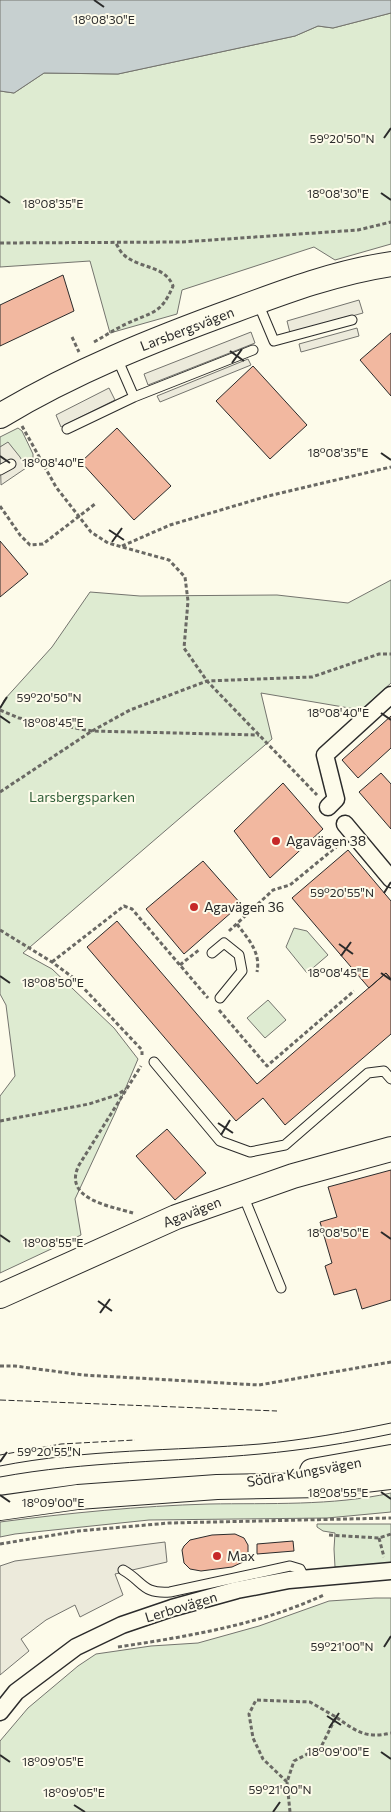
<svg xmlns="http://www.w3.org/2000/svg" width="391" height="1812" font-family="Commissioner,sans-serif">
<style>
.green{fill:#deebd1;stroke:#74746e}
.parking{fill:#eceadb;stroke:#74746e}
.water{fill:#c7d0d0;stroke:#74746e}
.building{fill:#f2b8a0;stroke:#2b2b2b}
.lines{fill:none;stroke-linecap:round;stroke-linejoin:round}
.lane-casing{stroke:#2b2b2b;stroke-width:11}
.street-casing{stroke:#2b2b2b;stroke-width:19}
.secondary-casing{stroke:#2b2b2b;stroke-width:26}
.path{stroke:#6a6964;stroke-width:3;stroke-dasharray:4 2.5;stroke-linecap:butt}
.lane{stroke:#fdfbea;stroke-width:9}
.street{stroke:#fdfbea;stroke-width:16}
.secondary{stroke:#fdfbea;stroke-width:24}
.tram{stroke:#2b2b2b;stroke-width:1}
.fence{stroke:#2b2b2b;stroke-width:1;stroke-dasharray:6 2.5;stroke-linecap:butt}
.ticks{fill:none;stroke:#2b2b2b;stroke-width:2}
.poi-dot{fill:#c62828;stroke:#fdfbea;stroke-width:2}
.labels{text-anchor:middle;stroke-width:4;stroke-linejoin:round;paint-order:stroke}
.street-label{font-size:14px;fill:#2b2b2b;stroke:#fdfbea}
.park-label{font-size:14px;fill:#34623c;stroke:#fdfbea}
.poi-label{font-size:14px;fill:#2b2b2b;stroke:#fdfbea;text-anchor:start}
.ticks-label{font-size:12px;text-anchor:middle;fill:#2b2b2b;stroke:#fdfbea;stroke-width:4;stroke-linejoin:round;paint-order:stroke}
</style>
<rect width="100%" height="100%" fill="#fdfbea"/>
<path class="green" d="M391,13V244L335,260L314,247L182,290L177,314L110,333L90,261L0,267V91L14,93L44,73L118,74L295,36L318,26L333,28Z
M18,428L22,431L33,454V458L24,464L8,443L0,447V437Z
M391,580V683L361,710L261,693L272,739L23,953L52,969L114,1028L138,1059L115,1113L75,1199L81,1235L0,1273V1096L15,1076L6,1005L0,994V709L4,700L52,647L90,592L140,596L277,595L348,603Z
M294,928L307,931L328,955L307,973L286,947Z
M268,1000L286,1020L265,1038L247,1018Z
M391,1493V1512L327,1518L149,1520L15,1534L0,1537V1522C69,1513 139,1506 209,1504C269,1503 332,1506 391,1493Z
M317,1524H391V1563L335,1567L334,1549L335,1533L323,1531L317,1527Z
M375,1598H391V1812H0V1741L28,1708L78,1666L96,1654L151,1646L198,1643L259,1626L329,1601Z"/>
<path class="parking" d="M359,300L363,313L290,333L287,321Z
M357,328L359,336L301,352L299,344Z
M251,332L255,343L148,385L144,374Z
M248,359L251,365L160,402L157,396Z
M109,388L115,400L61,427L56,415Z
M8,442L20,457L26,468L1,485L0,447Z
M165,1542L167,1562L115,1574L123,1595L80,1617L75,1605L46,1620L21,1639L29,1651L0,1675V1566L15,1561Z"/>
<path class="water" d="M0,0H391V13L333,28L318,26L295,36L118,74L44,73L14,93L0,91Z"/>
<path class="building" d="M63,275L74,311L0,346V305Z
M391,333V396L360,360Z
M253,366L307,425L270,459L216,401Z
M117,428L171,486L134,520L81,462Z
M0,541L28,574L0,597Z
M391,716V748L358,778L342,760Z
M381,773L391,784V829L359,792Z
M283,783L323,829L270,878L234,831Z
M348,850L391,901V979L386,973L369,988L292,898Z
M203,861L241,904L184,954L146,909Z
M117,921L257,1084L386,973L391,979V1034L285,1125L263,1098L236,1121L87,947Z
M167,1129L206,1173L175,1200L136,1156Z
M391,1170V1300L362,1309L356,1289L334,1295L325,1266L332,1263L320,1222L337,1217L328,1187Z
M235,1534L244,1538L248,1545V1555L243,1562L232,1567L201,1571L190,1569L184,1563L182,1550L184,1546L190,1540L212,1535Z
M293,1541L294,1551L257,1554V1544Z"/>
<g class="lines">
<g class="lane-casing">
<path id="lane" d="M258,303L274,341L352,320
M117,358L134,397
M67,429L134,397L253,350
M0,470L11,464
M212,953L224,943L239,955L242,971L220,998
M154,1062L220,1141L250,1152L285,1145L368,1073L384,1071L391,1079
M243,1195L281,1288
M123,1570C144,1582 142,1594 170,1592L290,1566L300,1569L305,1579"/>
</g>
<g class="street-casing">
<path id="street" d="M328,807L336,799L325,755L391,695
M345,824L391,879
M0,1712L16,1692L76,1647L122,1625L172,1608L237,1590L289,1580L391,1571"/>
</g>
<g class="secondary-casing">
<path id="secondary" d="M0,416C73,372 155,339 235,310C286,291 337,272 391,264
M0,1296L176,1217L293,1176L391,1149
M312,1471L391,1457
M0,1508L78,1497L217,1487L323,1485L391,1477"/>
</g>
<path class="path" d="M0,243L182,242L358,230L391,222
M72,337L79,352
M94,342C105,336 115,329 126,324C151,312 161,315 173,286C165,265 140,269 124,255C120,252 118,246 115,242
M22,426L56,487L91,532L108,543L169,560L185,577L188,601L184,648L207,681L317,795
M24,467L41,461
M0,506L20,535L30,545L43,544L95,504
M122,546L170,525L268,496L391,467
M0,710L19,718L92,731L259,735
M0,792L92,731L130,710L207,681L312,677L379,654H391
M237,924C248,939 261,952 257,972
M0,930L52,962L75,979L142,1050V1055
M229,931L273,890L290,885L341,843
M52,962L124,906L132,909L208,998
M180,965L200,949
M219,1010L267,1066L354,991
M0,1121L89,1104L117,1095L126,1089
M133,1213C110,1206 62,1199 79,1165L141,1066
M0,1366H15L83,1375L259,1385L391,1362
M329,1535L379,1538L391,1534
M379,1538L384,1557
M0,1544L78,1531L169,1523L391,1518
M118,1647C190,1636 258,1625 324,1595
M287,1782L263,1759L253,1738L249,1714L256,1700L310,1702L336,1717
M290,1812L287,1782L294,1761L321,1747L336,1717C356,1731 365,1739 391,1733"/>
<use href="#lane" class="lane"/>
<use href="#street" class="street"/>
<use href="#secondary" class="secondary"/>
<path class="tram" d="M0,1466C86,1449 173,1451 260,1444C304,1440 348,1432 391,1423
M0,1477C86,1461 173,1462 260,1454C304,1450 348,1443 391,1434"/>
<path class="fence" d="M0,1400L277,1411
M0,1455L61,1444L135,1440"/>
</g>
<path class="ticks" d="M94,0L104,7M384,138L391,128M381,193L391,200M0,196L10,203M230,351L244,361M232,363L242,349M381,453L391,460M0,456L10,463M109,530L124,540M112,542L122,528M0,708L7,697M381,713L391,720M0,716L10,723M384,893L391,882M339,944L353,954M341,956L351,942M381,973L391,980M0,976L10,983M218,1123L233,1133M221,1135L230,1120M381,1232L391,1239M0,1235L10,1242M98,1301L112,1311M100,1313L110,1299M0,1462L7,1452M381,1492L391,1499M0,1495L10,1502M384,1647L391,1636M327,1716L341,1725M329,1728L339,1713M381,1752L391,1759M0,1755L10,1762M74,1805L85,1812M273,1812L280,1802"/>
<g class="poi-dot">
<circle cx="276" cy="841" r="5"/>
<circle cx="194" cy="907" r="5"/>
<circle cx="217" cy="1556" r="5"/>
</g>
<g class="labels">
<g class="street-label">
<text transform="translate(187 329) rotate(-21)" y="5">Larsbergsvägen</text>
<text transform="translate(192 1212) rotate(-21)" y="5">Agavägen</text>
<text transform="translate(304 1472) rotate(-10)" y="5">Södra Kungsvägen</text>
<text transform="translate(181 1607) rotate(-17)" y="5">Lerbovägen</text>
</g>
<g class="park-label">
<text x="82" y="802">Larsbergsparken</text>
</g>
<g class="poi-label">
<text x="286" y="846">Agavägen 38</text>
<text x="204" y="912">Agavägen 36</text>
<text x="227" y="1561">Max</text>
</g>
</g>
<g class="ticks-label">
<text x="104" y="24">18°08'30"E</text>
<text x="342" y="143">59°20'50"N</text>
<text x="338" y="198">18°08'30"E</text>
<text x="53" y="208">18°08'35"E</text>
<text x="338" y="457">18°08'35"E</text>
<text x="53" y="467">18°08'40"E</text>
<text x="49" y="702">59°20'50"N</text>
<text x="338" y="717">18°08'40"E</text>
<text x="53" y="727">18°08'45"E</text>
<text x="342" y="897">59°20'55"N</text>
<text x="338" y="977">18°08'45"E</text>
<text x="53" y="987">18°08'50"E</text>
<text x="338" y="1237">18°08'50"E</text>
<text x="53" y="1247">18°08'55"E</text>
<text x="49" y="1456">59°20'55"N</text>
<text x="338" y="1497">18°08'55"E</text>
<text x="53" y="1507">18°09'00"E</text>
<text x="342" y="1651">59°21'00"N</text>
<text x="338" y="1756">18°09'00"E</text>
<text x="53" y="1766">18°09'05"E</text>
<text x="280" y="1794">59°21'00"N</text>
<text x="74" y="1797">18°09'05"E</text>
</g>
</svg>
